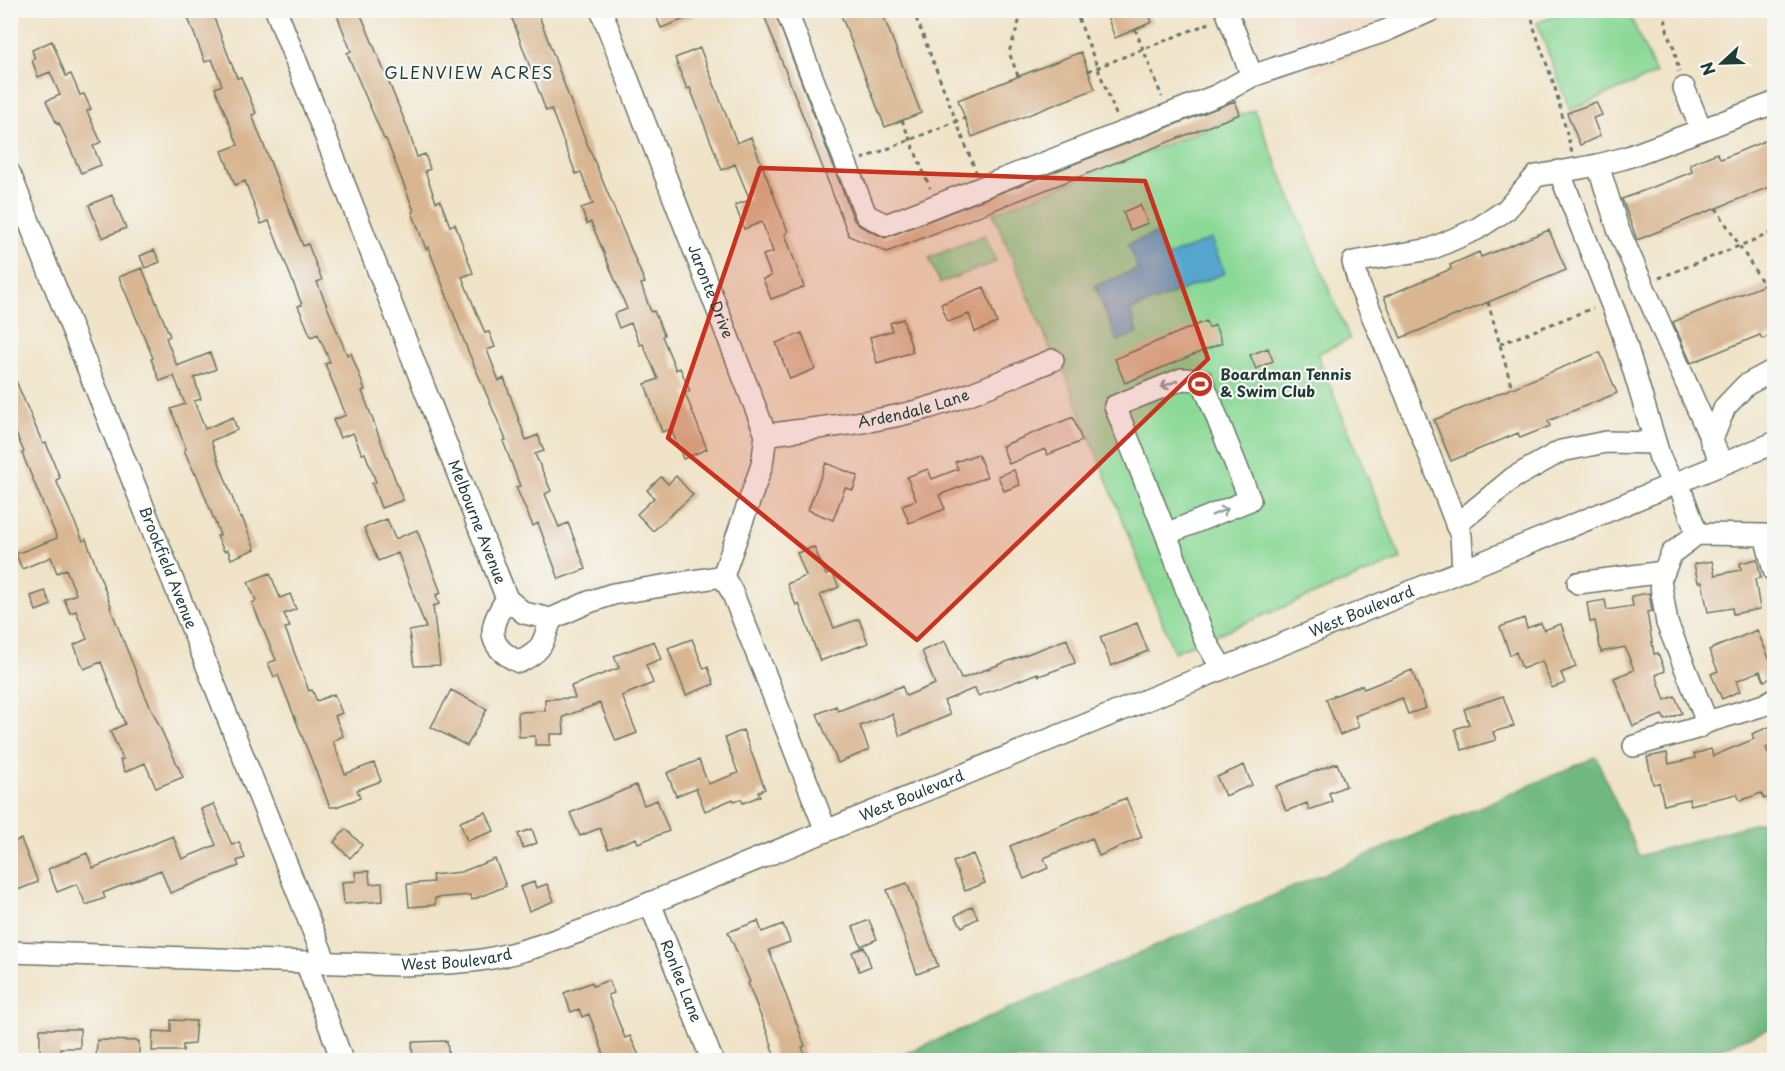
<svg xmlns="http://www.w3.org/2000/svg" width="1785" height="1071" font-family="'Playpen Sans',sans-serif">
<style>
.built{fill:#f1d5bd}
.green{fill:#8cd997;stroke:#568b66;stroke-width:1.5}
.forest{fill:#71b980;stroke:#487b5a;stroke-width:1.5}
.water{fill:#54a5ce;stroke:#3a7181;stroke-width:1.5}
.building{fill:#d9b691}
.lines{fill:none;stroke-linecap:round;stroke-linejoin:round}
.minor-casing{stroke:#687767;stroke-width:24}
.path{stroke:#687767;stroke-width:3;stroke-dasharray:4.5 4.5;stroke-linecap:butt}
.minor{stroke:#fff;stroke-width:21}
.oneway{stroke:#8f9e9a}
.marked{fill:#c8321e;fill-opacity:0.2;stroke:#c8321e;stroke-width:4.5;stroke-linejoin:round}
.labels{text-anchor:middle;stroke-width:4.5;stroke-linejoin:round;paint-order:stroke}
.street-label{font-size:15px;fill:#1f3d34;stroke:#f6f6f2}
.poi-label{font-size:15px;font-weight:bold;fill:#1f3d34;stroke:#f6f6f2;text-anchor:start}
.neighbourhood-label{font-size:16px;letter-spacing:1.5px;fill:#1f3d34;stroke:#f6f6f2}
</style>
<rect width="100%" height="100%" fill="#f6f6f2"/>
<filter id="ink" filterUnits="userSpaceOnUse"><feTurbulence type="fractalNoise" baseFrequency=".0167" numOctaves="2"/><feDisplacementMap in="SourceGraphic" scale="12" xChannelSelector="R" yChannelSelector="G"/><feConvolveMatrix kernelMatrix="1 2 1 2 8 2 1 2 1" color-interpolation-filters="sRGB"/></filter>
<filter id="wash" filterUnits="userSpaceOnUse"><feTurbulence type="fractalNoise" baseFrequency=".008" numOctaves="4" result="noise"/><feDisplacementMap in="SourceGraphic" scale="24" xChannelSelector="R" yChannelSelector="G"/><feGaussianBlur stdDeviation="1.35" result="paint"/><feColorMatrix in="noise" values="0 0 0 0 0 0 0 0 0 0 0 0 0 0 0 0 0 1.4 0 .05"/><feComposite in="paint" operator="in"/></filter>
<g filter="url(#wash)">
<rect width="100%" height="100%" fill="#f0e3c7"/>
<path class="built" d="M1287,11H1471L1313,74Z"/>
<path class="green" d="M1568,11H1628L1656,74L1570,110L1537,23Z
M1254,110L1350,339L1317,354L1401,559L1174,652L1063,368L1055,359L993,213Z
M985,235L996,262L940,283L929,258Z"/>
<path class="forest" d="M1596,757L1639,856L1774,818V1027L1691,1060H890Z"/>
<path class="water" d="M1156,233L1166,257L1211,239L1225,273L1130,311L1138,333L1117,341L1095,286L1138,269L1128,244Z"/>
<g id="blocks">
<path class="building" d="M185,10H211L237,78L241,77L256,113L252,115L303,246L308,244L322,280L317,282L347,355L351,353L365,390L362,391L403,500L381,508L372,483L376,482L365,453L362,454L353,433L340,438L333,420L346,415L325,364L330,362L318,334L311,337L298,306L302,305L269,221L261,224L245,181L235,185L222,151L238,145L215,88L222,85L212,59L205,62Z
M335,10H359L408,129L417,157L425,154L430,169L425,171L436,202L440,200L450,226L455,224L473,273L462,277L485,333L489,332L495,347L487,350L499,381L504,378L526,440L538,435L544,451L535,454L551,491L545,494L559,527L568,523L586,569L559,579L538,523L533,526L516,487L520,486L503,441L506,440L468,351L428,247L426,249L412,212L414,211L386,139H384L347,53L351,51Z
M509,10H537L577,119L645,283L641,284L651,312L654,311L664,335L662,336L676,370L680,368L690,391L685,393L707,449L683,459L671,429L662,432L645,384L658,379L643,344L640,345L631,323L619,328L614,314L627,309L591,222L587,224L581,208L593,204L581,172L576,174L551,109L546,111Z
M654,10H702L703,12L661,28Z
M762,10H774L854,220L860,226L885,238L1235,101L1240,114L887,252L849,236Z
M839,10H881L921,113L885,127Z
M1105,10H1147L1152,22L1115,38Z
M52,41L66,76L71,74L80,95L84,94L91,109L87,111L101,142L93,146L101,165L81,173L59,123L57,124L46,101L60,95L50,72L38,77L32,60L35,59L32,50Z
M700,48L737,143L751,137L788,232L785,234L804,287L771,299L763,279L771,276L763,255L773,252L762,222L744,229L735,205L750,200L735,164L722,170L690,88L687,89L675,58Z
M1081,52L1095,89L972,137L958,100Z
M1596,102L1602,115L1593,118L1600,136L1580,145L1567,113Z
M1774,137V185L1637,240L1622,199L1692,172L1690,164L1717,153L1721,159Z
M112,195L126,228L102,238L89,205Z
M1140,205L1148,223L1130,230L1123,212Z
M1549,230L1566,270L1401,338L1384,297L1451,269L1450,265L1479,252L1481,257Z
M154,250L160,262L145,268L140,256Z
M142,268L170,336L166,338L177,366L210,353L216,369L194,378L201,399L194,401L205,429L233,417L237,430L211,441L240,518L242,517L255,549L231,559L228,550L224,551L217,536L220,535L196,473L195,474L184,450L186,449L171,409L185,404L174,376L160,381L151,359L153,358L119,277Z
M1774,281V334L1762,339L1760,335L1691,363L1673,322Z
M984,287L997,323L975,332L969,314L948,322L941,304Z
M903,319L913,352L877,363L870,337L892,331L890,323Z
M1206,321L1209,328L1215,325L1222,343L1125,383L1115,359Z
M802,333L815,369L790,379L776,343Z
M1268,348L1273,361L1256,369L1250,355Z
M1600,352L1617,393L1548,421L1550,426L1520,438L1518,433L1451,461L1434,420Z
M10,367L43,444L46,443L60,478L56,480L83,541L86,539L111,606L110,607L145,695L183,777L156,788L145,763L125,772L120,760L123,759L110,731L125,724L101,662L84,669L74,645L87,639L76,611L70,613L64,599L76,594L66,569L57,573L51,557L22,569L16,554L57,538L22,453L24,452L10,420Z
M1073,417L1082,441L1047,455L1045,449L1009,464L1002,446Z
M978,454L987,477L939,495L945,509L909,523L902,505L916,500L907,477L928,469L932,479L958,469L955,462Z
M826,463L858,476L853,490L845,488L833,520L808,510Z
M1014,470L1020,485L1004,491L998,476Z
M676,476L693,495L653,531L637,514L654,498L647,490L661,477L668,484Z
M387,519L395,539L417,530L441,593L436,595L439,604L433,606L440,665L414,666L409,631L426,628L398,553L378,561L364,528Z
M814,547L826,575L832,572L839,587L820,595L834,628L859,619L868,643L820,661L799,604L796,605L787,584L806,576L797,553Z
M1757,559L1761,578L1755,579L1760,609L1733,614L1732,608L1708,612L1702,582H1698L1694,564L1712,561L1715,575L1741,570L1740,563Z
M270,573L280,598L290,594L296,609L284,614L290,627L285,628L309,691L312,690L317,701L334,694L342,713L335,716L343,736L333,741L345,774L374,763L381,781L357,790L360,798L336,807H330L278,675L274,677L268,663L276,660L252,603L256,601L248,582Z
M45,591L51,605L36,611L31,596Z
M1649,593L1652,611L1647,612L1654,654L1658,653L1665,671L1656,675L1665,700L1675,696L1682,713L1665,720L1662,715L1633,726L1614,678L1634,670L1625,647L1601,652L1595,621L1590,622L1587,603L1605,600L1607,610L1633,606L1631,596Z
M1524,618L1527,628L1541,623L1544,630L1561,624L1576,667L1561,673L1565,683L1552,688L1542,661L1522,669L1516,652L1510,655L1500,627Z
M1137,623L1148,651L1111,666L1100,637Z
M1757,630L1769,658L1774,656V677L1764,681L1760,671L1736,681L1740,691L1722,699L1711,674L1718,671L1709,650Z
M692,639L704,669L708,667L714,684L686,695L668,648Z
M1067,639L1075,663L1039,676L1038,673L978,696L975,688L944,701L950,715L900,736L892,714L860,726L869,750L838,763L817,714L836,706L838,711L902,686L906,696L935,684L922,651L945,641L961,679Z
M654,641L661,659L646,665L653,683L622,696L637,733L616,741L600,703L563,717L564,734H550V745H535V736L519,737L518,712L545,711V699L575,698L571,686L619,668L614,656Z
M1412,670L1426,708L1408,714L1402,698L1355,716L1359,727L1340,735L1326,699L1362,685L1364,689Z
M451,690L487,709L467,746L431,727Z
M1503,696L1514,726L1493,732L1496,740L1462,750L1455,729L1469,724L1464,709Z
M1769,727L1774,744L1766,748L1774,767V795L1764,799L1761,793L1740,801L1737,794L1690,805L1689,799L1664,805L1659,783L1653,784L1647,757L1667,753L1669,764L1695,758L1694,754L1711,749L1713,756L1754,739L1752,734Z
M743,730L765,789L758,792L760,796L743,803L741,799L734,801L733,799L705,811L696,788L676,796L667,773L699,760L708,784L738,773L725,738Z
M1337,763L1346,786L1329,793L1332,802L1309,810L1307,803L1286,811L1276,786Z
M1244,765L1252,785L1225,796L1217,777Z
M636,785L644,805L657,800L669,831L638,843L636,838L608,849L600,828L580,836L570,813Z
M1126,798L1142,837L1099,856L1092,838L1044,858L1048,868L1024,879L1010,846Z
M214,804L232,845L239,842L245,858L237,861L239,866L170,893L161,870L103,893L105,898L86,905L77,884L57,892L48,869L87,853L93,868L173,836L182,859L216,845L201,809Z
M486,812L494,831L467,841L460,822Z
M346,829L362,845L350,858L334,842Z
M532,829L537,843L523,848L518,834Z
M21,839L38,882L15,891L10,879V843Z
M973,854L985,883L965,891L953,862Z
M495,859L506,886L472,900L470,895L435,898V905L409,907L407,884L433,882L432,875L461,872Z
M369,871L370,884L382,883L383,901L344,904L342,882L356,881L355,872Z
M534,882L536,888L547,884L554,901L529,911L520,887Z
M907,883L938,966L917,974L887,890Z
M972,906L978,918L962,927L955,916Z
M869,920L877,939L861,946L853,927Z
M758,921L762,932L783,924L790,942L769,950L805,1046L802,1047L807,1060H776L771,1046L772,1045L748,983L750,982L728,932Z
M864,947L871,966L859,971L852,952Z
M609,980L614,993L608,995L625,1038L630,1036L641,1060H606L589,1014L582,1017L579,1009L571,1012L564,993L592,982L593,986Z
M171,1020L196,1021L194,1044L183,1045V1051H152L153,1031L171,1032Z
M40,1029H80V1048H60V1060H40Z
M97,1040L139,1041V1060H96Z
M447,1041L449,1060H413L412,1042Z"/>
</g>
</g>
<g filter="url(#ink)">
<use href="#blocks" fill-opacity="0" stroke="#687767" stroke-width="1.5"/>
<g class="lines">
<g class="minor-casing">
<g id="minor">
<path id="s1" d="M276,10L507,599L524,613L551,619L589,602L613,594L723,576"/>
<path id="s2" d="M601,10L766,435L762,465L723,576"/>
<path d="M786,10L866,215L886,225L1218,95L1252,76L1385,31L1432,10"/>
<path d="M1226,10L1252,76"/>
<path d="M1684,88L1701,129"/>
<path d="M1559,171L1621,328L1660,458L1673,484"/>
<path id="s3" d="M10,174L326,963"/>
<path id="s4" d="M766,435C817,427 870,424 920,410C966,398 1010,377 1053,360"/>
<path d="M1711,442L1725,407L1746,385L1774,370"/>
<path d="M1722,464L1618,229L1598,165L1625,158L1774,103"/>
<path d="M1678,482L1697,534"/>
<path d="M1456,525L1513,478L1561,451L1606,442L1655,443"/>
<path d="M1166,534L1250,500L1202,380L1182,379L1115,406L1166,534L1205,640L1222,668"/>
<path d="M1463,570L1461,536L1405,392L1360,287L1353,262L1431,249L1477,229L1506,210L1536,176L1598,165"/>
<path d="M1774,571L1765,535L1697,534L1672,553L1660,580L1667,623L1707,722L1764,705L1774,699"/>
<path d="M723,576L732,592L765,674L826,831"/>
<path d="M1578,583L1664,572"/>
<path d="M507,599C488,626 485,646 519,662C543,651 543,643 551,619"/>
<path d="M1634,746L1697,728L1707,722"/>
<path id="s5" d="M650,903L712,1060"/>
<path id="s6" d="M10,952L399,965C428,964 458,964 487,959C522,953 556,940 589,928L1774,443"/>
<path d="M306,962L342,1060"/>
</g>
</g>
<path class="path" d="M913,10L976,172
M1075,10L1117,117
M1532,10L1533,25L1555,88L1572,153
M1664,10L1668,35L1674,48L1679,72
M1135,29L1162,97
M1088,71L1212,22
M1018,76L1009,52L1023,10
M902,120L930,188
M862,159L965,118
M1716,208L1764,285
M1659,278L1774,232
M1488,302L1512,388
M1500,344L1593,308"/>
<use href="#minor" class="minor"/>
</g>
<defs><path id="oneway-shaft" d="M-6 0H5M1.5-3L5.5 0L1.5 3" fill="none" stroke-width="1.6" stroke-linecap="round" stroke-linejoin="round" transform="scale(1.5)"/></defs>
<g class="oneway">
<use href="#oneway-shaft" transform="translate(1169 384) rotate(158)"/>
<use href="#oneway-shaft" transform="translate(1220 512) rotate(-22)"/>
</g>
</g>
<path class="marked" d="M760,168L1145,181L1208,359L917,640L668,438Z"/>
<defs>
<g id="stadium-disc" transform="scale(1.35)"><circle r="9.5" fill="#c8321e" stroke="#f6f6f2"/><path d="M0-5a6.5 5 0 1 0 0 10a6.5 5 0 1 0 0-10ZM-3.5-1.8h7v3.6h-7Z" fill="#fff"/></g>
</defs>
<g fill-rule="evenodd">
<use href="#stadium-disc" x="1200" y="384"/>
</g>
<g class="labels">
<g class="street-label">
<text dy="5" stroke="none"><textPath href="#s2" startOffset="302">Jaronte Drive</textPath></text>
<text dy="5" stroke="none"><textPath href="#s4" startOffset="150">Ardendale Lane</textPath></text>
<text dy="5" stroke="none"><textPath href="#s1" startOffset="550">Melbourne Avenue</textPath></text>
<text dy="5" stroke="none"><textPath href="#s3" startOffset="424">Brookfield Avenue</textPath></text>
<text dy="5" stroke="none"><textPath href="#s6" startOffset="1419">West Boulevard</textPath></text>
<text dy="5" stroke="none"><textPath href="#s6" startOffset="933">West Boulevard</textPath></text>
<text dy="5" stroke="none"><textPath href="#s6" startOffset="447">West Boulevard</textPath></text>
<text dy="5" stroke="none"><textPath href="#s5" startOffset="84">Ronlee Lane</textPath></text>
</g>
<g class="poi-label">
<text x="1220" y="380">Boardman Tennis<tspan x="1220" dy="17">&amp; Swim Club</tspan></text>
</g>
<g class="neighbourhood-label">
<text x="469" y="79">GLENVIEW ACRES</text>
</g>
</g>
<rect width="1785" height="1071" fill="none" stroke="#f6f6f2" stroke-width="36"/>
<g transform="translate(1722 63) rotate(248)" stroke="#f6f6f2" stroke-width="4.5" paint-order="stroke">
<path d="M0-4.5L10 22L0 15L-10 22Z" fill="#1f3d34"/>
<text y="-9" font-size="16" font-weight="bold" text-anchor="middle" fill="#1f3d34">N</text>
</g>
</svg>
